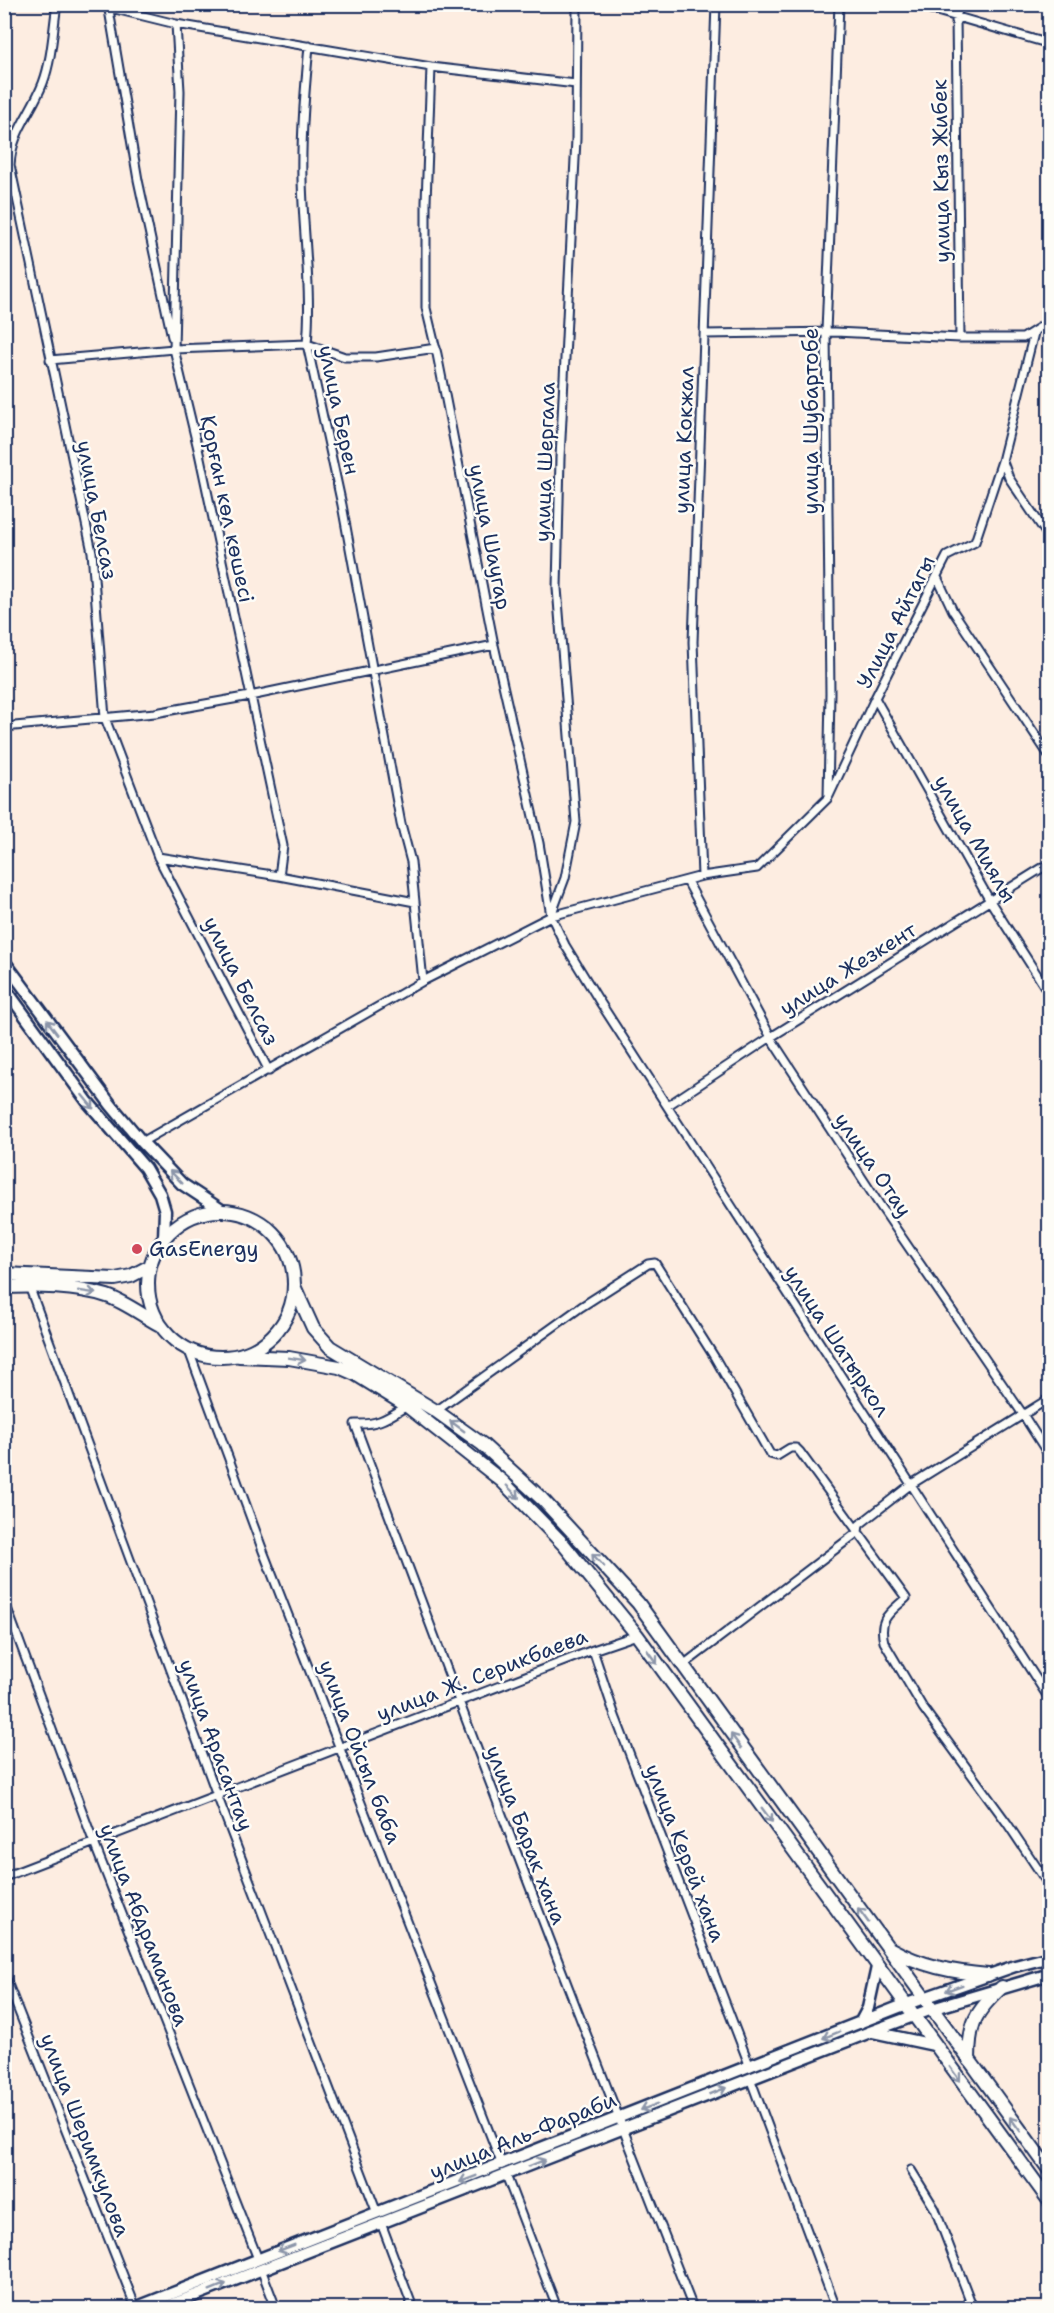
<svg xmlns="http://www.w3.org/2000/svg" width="1054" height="2313" font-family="'Shantell Sans',sans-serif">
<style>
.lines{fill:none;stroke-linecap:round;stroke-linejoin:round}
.minor-casing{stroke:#1b2f5e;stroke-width:11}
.primary-casing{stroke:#1b2f5e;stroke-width:15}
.trunk-casing{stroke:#1b2f5e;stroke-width:16}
.minor{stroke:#fdfcf7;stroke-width:7}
.primary{stroke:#fdfcf7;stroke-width:10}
.trunk{stroke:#fdfcf7;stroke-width:12}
.oneway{stroke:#8c96aa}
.poi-dot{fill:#d1495b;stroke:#fdfcf7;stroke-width:2}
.labels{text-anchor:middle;stroke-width:5;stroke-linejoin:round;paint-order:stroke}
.street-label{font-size:21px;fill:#1b2f5e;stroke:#fdfcf7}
.poi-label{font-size:21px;fill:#1b2f5e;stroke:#fdfcf7;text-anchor:start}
</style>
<rect width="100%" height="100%" fill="#fdede1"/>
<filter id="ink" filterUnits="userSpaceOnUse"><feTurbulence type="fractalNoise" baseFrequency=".0167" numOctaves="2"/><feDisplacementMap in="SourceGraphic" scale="12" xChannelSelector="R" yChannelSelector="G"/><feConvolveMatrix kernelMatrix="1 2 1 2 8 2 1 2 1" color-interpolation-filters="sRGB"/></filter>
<g filter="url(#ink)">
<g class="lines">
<g class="minor-casing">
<path id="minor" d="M57,4C53,30 52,59 43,83C31,114 12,131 10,165L92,552L105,718L158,857L269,1071
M88,4L107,7L176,24L431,67L576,84
M108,4L138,180L172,337
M913,4L1050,44
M4,7L7,4
M309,46C305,90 301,135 302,179C303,232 312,291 307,344L342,505L401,824L411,862L423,981
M431,67L426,202V308L437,354L494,645L539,843L551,916L565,945L598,999L1050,1700
M704,334L835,332L960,338H1023L1050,321
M960,338L956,17L960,4
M50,360L174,349L307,344L345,357H376L436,348
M1003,462L1009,478L1050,539
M937,577L953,611L1050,757
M875,698L990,901L1050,995
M4,727L155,713L250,696L494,645
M829,796L875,698L947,556L975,542L1002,461L1034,333
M158,857L279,876L283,846L199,453L174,349L180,91L176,24
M279,876L415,902
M702,876L693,642L716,4
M687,881L774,1043L879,1204L1022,1413L1050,1457
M552,913L565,878L576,822L557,588L560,458L576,139L577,4
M667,1106L771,1037L1050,863
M142,1142L423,981L551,916L702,876L757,868L828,798L830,693L826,332L839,4
M29,1286L217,1795L377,2213
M189,1351L263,1551L502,2165
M407,1406C387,1418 379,1425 355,1424C465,1720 578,2015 693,2308
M436,1411L581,1307L648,1264L655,1263L715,1358L770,1454L777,1456L790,1448H796L800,1452L906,1598C890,1613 878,1618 884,1642L923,1708L1007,1823L1050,1887
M4,1600L94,1843L258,2259
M593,1650L615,1716L750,2067
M682,1666L858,1532L859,1525L910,1485L1050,1398
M4,1877L593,1650L637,1635
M4,1974L136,2308
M750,2078L836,2308
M911,2170L935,2209L973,2308
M506,2175L557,2308
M381,2223L413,2308
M261,2269L276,2308"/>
</g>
<g class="primary-casing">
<path id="primary" d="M4,961L111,1105L142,1142L182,1184L223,1211
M4,987L87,1101L145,1168L160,1194L165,1211L164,1238
M860,2023L868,2008L877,1967
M873,2032L934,2045
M135,2308L904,2005L1015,1966L1050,1957
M163,2308L870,2032L932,2009L1050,1974"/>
</g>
<g class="trunk-casing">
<path id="trunk" d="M148 1284a73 73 0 1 1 146 0a73 73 0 1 1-146 0Z
M4,1274L115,1279L131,1276L150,1266
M294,1286L313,1328L330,1347L436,1411L482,1444L542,1499L638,1603L1050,2171
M4,1287C37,1286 75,1286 107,1296C125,1302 143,1316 160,1325
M239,1356L289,1358L339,1367L355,1374L407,1406L502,1481L564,1545L637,1635L1050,2202
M889,1948C921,1966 952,1972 988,1975
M969,2060C969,2023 975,2012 1002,1987"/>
</g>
<use href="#minor" class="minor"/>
<use href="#primary" class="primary"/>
<use href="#trunk" class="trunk"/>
</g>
<defs><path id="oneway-shaft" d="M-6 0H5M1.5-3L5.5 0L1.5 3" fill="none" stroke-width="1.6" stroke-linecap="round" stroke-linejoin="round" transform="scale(1.5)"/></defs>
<g class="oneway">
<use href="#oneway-shaft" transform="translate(52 1027) rotate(-127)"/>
<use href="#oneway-shaft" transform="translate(88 1102) rotate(51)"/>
<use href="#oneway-shaft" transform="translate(176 1177) rotate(-135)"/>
<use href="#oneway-shaft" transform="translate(87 1292) rotate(9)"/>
<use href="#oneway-shaft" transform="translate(297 1359) rotate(9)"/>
<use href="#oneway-shaft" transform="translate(457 1426) rotate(-144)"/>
<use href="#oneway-shaft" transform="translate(513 1492) rotate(46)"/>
<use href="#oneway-shaft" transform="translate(598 1560) rotate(-133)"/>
<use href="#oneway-shaft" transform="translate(652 1657) rotate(54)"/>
<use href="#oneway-shaft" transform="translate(736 1741) rotate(-126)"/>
<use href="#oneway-shaft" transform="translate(767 1815) rotate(54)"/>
<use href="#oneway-shaft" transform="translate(863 1915) rotate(-126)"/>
<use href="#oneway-shaft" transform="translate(954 1988) rotate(160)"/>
<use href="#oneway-shaft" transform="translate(831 2035) rotate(158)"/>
<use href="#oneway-shaft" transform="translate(955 2074) rotate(54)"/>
<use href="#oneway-shaft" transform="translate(718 2091) rotate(-22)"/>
<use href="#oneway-shaft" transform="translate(649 2107) rotate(159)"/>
<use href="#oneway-shaft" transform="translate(1015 2124) rotate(-126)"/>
<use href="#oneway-shaft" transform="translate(537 2163) rotate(-22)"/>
<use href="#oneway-shaft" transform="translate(468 2179) rotate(159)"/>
<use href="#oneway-shaft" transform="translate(286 2248) rotate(159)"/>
<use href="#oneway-shaft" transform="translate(218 2287) rotate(-22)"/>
</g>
</g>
<circle class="poi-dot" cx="137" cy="1249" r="6"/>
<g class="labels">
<g class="street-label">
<text transform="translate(941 171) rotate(-91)" y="7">улица Кыз Жибек</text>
<text transform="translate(339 410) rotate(78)" y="7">улица Берен</text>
<text transform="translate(811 421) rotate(-90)" y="7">улица Шубартобе</text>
<text transform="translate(684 440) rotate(-88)" y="7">улица Кокжал</text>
<text transform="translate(545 462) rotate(-88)" y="7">улица Шергала</text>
<text transform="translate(227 509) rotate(78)" y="7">Қорған көл көшесі</text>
<text transform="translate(97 510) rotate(79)" y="7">улица Белсаз</text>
<text transform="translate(490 537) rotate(79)" y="7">улица Шаугар</text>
<text transform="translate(896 622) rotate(-63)" y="7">Улица Айтагы</text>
<text transform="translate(975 839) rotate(60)" y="7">улица Миялы</text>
<text transform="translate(848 969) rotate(-32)" y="7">улица Жезкент</text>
<text transform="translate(241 981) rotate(63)" y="7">улица Белсаз</text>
<text transform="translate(873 1165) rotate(56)" y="7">улица Отау</text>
<text transform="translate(837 1341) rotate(57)" y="7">улица Шатыркол</text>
<text transform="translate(482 1675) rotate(-21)" y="7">улица Ж. Серикбаева</text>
<text transform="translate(216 1745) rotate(70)" y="7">улица Арасантау</text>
<text transform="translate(360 1752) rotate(69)" y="7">улица Ойсыл баба</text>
<text transform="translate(526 1835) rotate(69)" y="7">улица Барак хана</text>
<text transform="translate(685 1853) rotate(69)" y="7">улица Керей хана</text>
<text transform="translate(144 1925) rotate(69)" y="7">улица Абдраманова</text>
<text transform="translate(85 2135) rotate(69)" y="7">улица Шеримкулова</text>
<text transform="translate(523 2136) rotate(-22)" y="7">улица Аль-Фараби</text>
</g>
<g class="poi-label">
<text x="149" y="1256">GasEnergy</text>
</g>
</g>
<rect width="1054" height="2313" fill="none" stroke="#fdfcf7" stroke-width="24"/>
<rect x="12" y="12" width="1030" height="2289" fill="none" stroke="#1b2f5e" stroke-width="2" filter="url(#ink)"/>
</svg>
